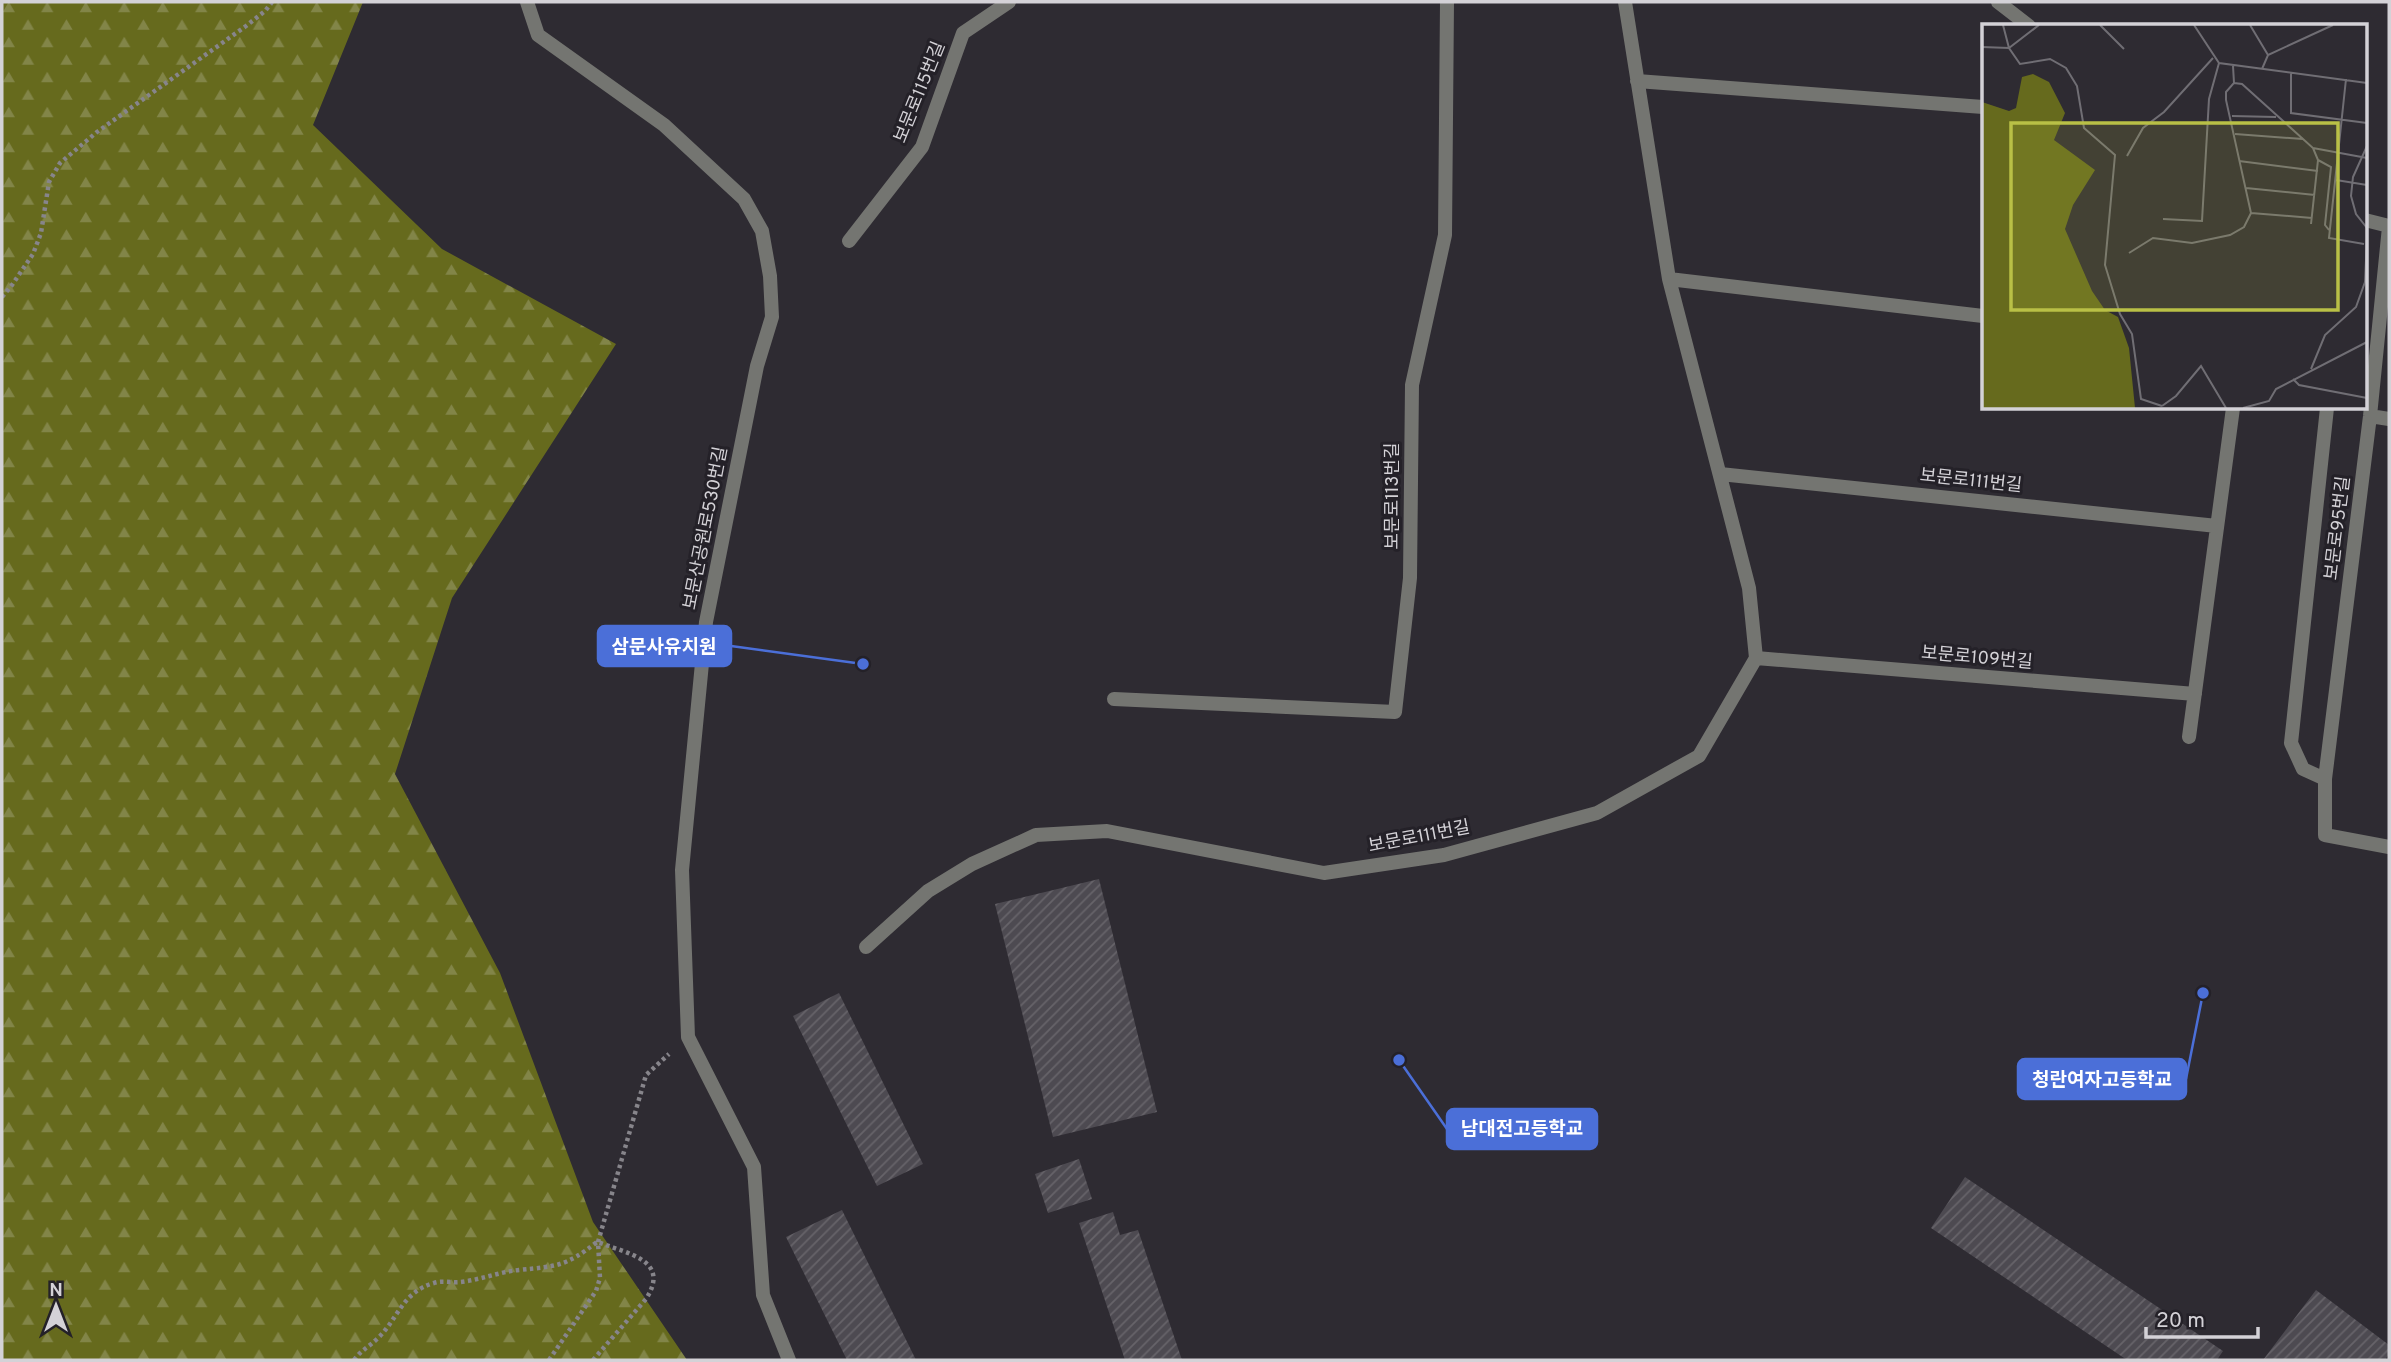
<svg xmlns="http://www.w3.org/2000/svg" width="2391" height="1362" font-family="Overpass,'Noto Sans KR',sans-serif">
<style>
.forest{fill:url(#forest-firs)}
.building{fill:url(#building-hatch)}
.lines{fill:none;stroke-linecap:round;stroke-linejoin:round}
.path{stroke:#87858b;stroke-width:4.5;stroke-dasharray:3.5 3.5;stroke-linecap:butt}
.street{stroke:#747571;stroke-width:14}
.labels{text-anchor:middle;stroke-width:6;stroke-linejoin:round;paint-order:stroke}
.street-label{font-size:18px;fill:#d4d2d7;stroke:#242128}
.inset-road{fill:none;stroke:#706e74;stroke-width:2}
.view{fill:#b9c046;fill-opacity:0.15;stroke:#b9c046;stroke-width:3.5}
.inset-edge{fill:none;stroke:#d4d2d7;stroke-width:3.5}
.leader{fill:none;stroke:#4b6fd8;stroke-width:2.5}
.callout-dot{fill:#4b6fd8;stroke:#242128;stroke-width:2.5}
.callout{fill:#4b6fd8;stroke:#4b6fd8;stroke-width:2.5}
.callout-label{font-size:19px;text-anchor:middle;font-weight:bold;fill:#fff}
</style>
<defs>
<pattern id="forest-firs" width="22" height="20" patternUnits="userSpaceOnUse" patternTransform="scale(1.75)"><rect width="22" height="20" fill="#666a1d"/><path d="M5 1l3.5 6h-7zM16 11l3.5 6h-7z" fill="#828548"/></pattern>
<pattern id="building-hatch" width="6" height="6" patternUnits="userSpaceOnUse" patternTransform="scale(1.75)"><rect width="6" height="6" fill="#4d4a51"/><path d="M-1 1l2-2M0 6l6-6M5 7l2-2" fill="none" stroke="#666369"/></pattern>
</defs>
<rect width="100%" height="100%" fill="#2e2b32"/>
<path class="forest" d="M2,2H363L313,125L442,249L616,344L452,598L395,774L500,973L593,1222L687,1360H2Z"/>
<path class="building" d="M1099,879L1157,1112L1053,1137L995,904Z
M839,993L923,1164L877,1186L793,1016Z
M1079,1159L1092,1199L1048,1213L1035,1174Z
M1965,1177L2223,1351L2217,1360H2127L1931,1228Z
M842,1210L916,1360H847L786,1237Z
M1113,1212L1120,1235L1138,1230L1182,1360H1125L1079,1223Z
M2316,1290L2389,1345V1354L2385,1360H2263Z"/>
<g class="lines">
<path class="path" d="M2,297L12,285L33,254L41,233L49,182L60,163L97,132L246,26L265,11L272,2
M354,1360C361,1350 369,1347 378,1338C398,1319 402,1292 434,1283C442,1280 452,1283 460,1282C480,1280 499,1272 519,1270C557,1266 565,1267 597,1242
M549,1360L596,1291L600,1278L598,1242L646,1075L669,1054
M593,1360L646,1299C671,1260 628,1254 598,1242"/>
<path class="street" d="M527,2L538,35L664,125L744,199L762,231L770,276L772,317L757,366L706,622L682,870L688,1037L754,1167L763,1295L789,1360
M1998,2L2029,26
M1637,81L1983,107
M2365,220L2389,226
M2389,227L2370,416L2325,779V835L2389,847
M849,241L922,147L963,33L1009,2
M1669,279L1983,316
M2370,416L2389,419
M1720,474L2217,526
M1756,658L2195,694
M1114,699L1395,712L1410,578L1412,385L1445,235L1447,2
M2189,737L2233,408
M2325,779L2303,769L2291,743L2327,408
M866,947L928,891L972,864L1036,835L1107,831L1324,873L1444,855L1597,813L1699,756L1756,658L1749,588L1669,279L1625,2"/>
</g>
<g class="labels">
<g class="street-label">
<text transform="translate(919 92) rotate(-68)" y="6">보문로115번길</text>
<text transform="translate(1971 480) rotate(6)" y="6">보문로111번길</text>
<text transform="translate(1392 496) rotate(-90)" y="6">보문로113번길</text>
<text transform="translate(705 528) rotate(-79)" y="6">보문산공원로530번길</text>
<text transform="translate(2337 528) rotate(-83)" y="6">보문로95번길</text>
<text transform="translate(1977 657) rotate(5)" y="6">보문로109번길</text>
<text transform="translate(1419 836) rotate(-11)" y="6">보문로111번길</text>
</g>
</g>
<g transform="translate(1982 24)">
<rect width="385" height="385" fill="#2e2b32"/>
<path d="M51,50L67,58L83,89L72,116L113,146L91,181L83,205L110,267L123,286L136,293L147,324L153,384H0V78L27,87L34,84L40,53Z" fill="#666a1d"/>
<path class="inset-road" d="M21,1L27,24L38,40L68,35L84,44L95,62L102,104L133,131L123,241L138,290L150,310L159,375L180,382M118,1L142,25M212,1L237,39L385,59M268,1L286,31M0,23L27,24L57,1M280,45L286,31L351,1M309,49V89L385,99M364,55L347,214L382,220M252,59L260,60L331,124L336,136L329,200M250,92L294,93M253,110L321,115M385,122L371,153L369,172L374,190L385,204M331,124L385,134M145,132L161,104L182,88L231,34M336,136L349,143L343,201L347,206M257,137L336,147M354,156L385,161M264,164L333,171M269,189L330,194M181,195L220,197L227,75L237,39M147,229L171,214L210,219L248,211L262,203L269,189L244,76V68L252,59L251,42M329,345L343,311L374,283L383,258L385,214M311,355L317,361L385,374M180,382L194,372L219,342L244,384M261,384L287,377L294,365L385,318"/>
<path class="view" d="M29,99H356V286H29Z"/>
<rect width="385" height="385" class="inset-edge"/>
</g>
<path class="leader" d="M863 664L731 646M2203 993L2186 1079M1399 1060L1447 1129"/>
<g class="callout-dot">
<circle cx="863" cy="664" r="7"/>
<circle cx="2203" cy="993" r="7"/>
<circle cx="1399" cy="1060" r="7"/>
</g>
<g class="callout">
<rect x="598" y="626" width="133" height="40" rx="7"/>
<rect x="2018" y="1059" width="168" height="40" rx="7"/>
<rect x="1447" y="1109" width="150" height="40" rx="7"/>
</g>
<g class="callout-label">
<text x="664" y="653">삼문사유치원</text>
<text x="2102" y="1086">청란여자고등학교</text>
<text x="1522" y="1135">남대전고등학교</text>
</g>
<rect width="2391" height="1362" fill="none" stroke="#d4d2d7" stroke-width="7"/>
<g transform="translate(56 1306)" stroke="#242128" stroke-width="5" paint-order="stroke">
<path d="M0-5L12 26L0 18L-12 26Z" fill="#d4d2d7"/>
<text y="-10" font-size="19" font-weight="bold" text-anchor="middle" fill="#d4d2d7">N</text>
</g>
<path d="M2146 1327v10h112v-10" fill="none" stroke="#d4d2d7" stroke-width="3.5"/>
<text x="2156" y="1327" font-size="21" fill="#d4d2d7" stroke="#242128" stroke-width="5" paint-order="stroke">20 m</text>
</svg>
